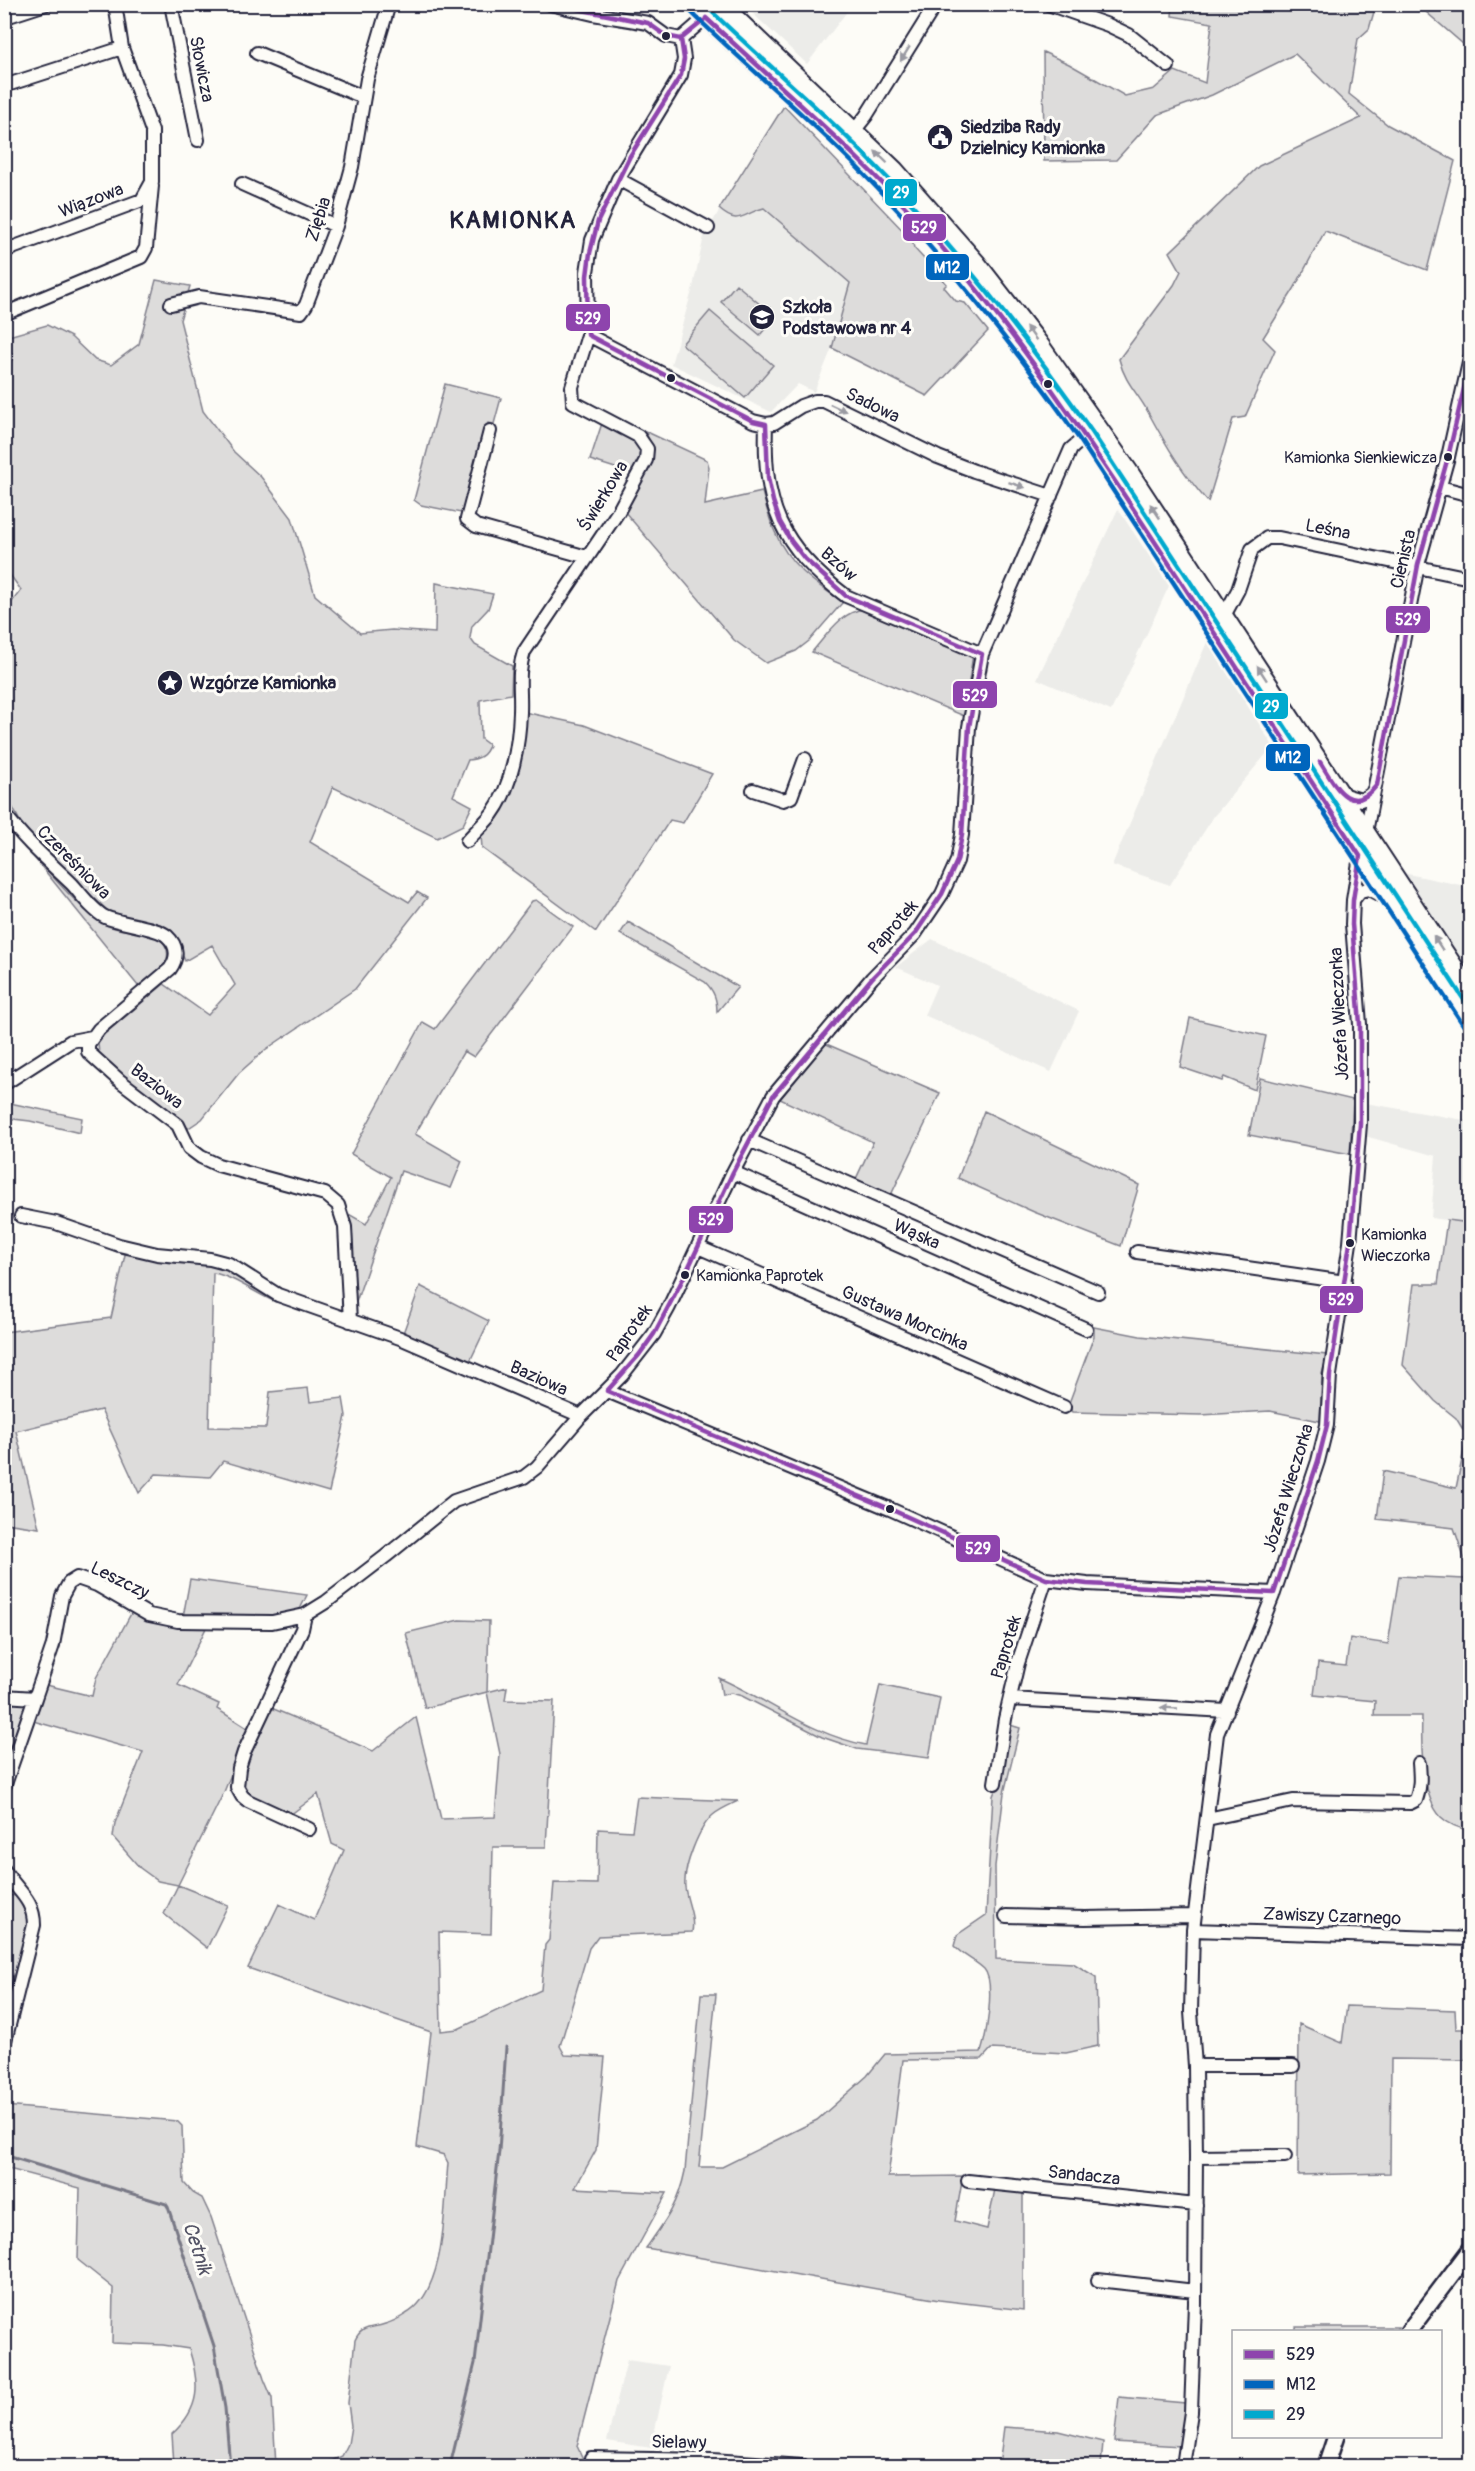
<svg xmlns="http://www.w3.org/2000/svg" width="1475" height="2471" font-family="Pangolin,sans-serif">
<style>
.built{fill:#ecece9}
.green{fill:#dddcdb;stroke:#807f8b;stroke-width:1.5}
.lines{fill:none;stroke-linecap:round;stroke-linejoin:round}
.stream{stroke:#787885;stroke-width:3}
.minor-casing{stroke:#22223b;stroke-width:16}
.tertiary-casing{stroke:#22223b;stroke-width:20}
.primary-casing{stroke:#22223b;stroke-width:22}
.minor{stroke:#fdfcf7;stroke-width:12}
.tertiary{stroke:#fdfcf7;stroke-width:15}
.primary{stroke:#fdfcf7;stroke-width:18}
.bus-1-casing{stroke:#fdfcf7;stroke-width:9}
.bus-2-casing{stroke:#fdfcf7;stroke-width:9}
.bus-3-casing{stroke:#fdfcf7;stroke-width:9}
.bus-1{stroke:#8e44ad;stroke-width:4.5}
.bus-2{stroke:#0065bd;stroke-width:4.5}
.bus-3{stroke:#00a9ce;stroke-width:4.5}
.oneway{fill:#9a9aa2}
.bus-dot{fill:#22223b;stroke:#fdfcf7;stroke-width:2}
.labels{text-anchor:middle;stroke-width:6;stroke-linejoin:round;paint-order:stroke}
.bus-label{font-size:16px;fill:#22223b;stroke:#fdfcf7;text-anchor:start}
.street-label{font-size:18px;fill:#22223b;stroke:#fdfcf7}
.poi-label{font-size:18px;font-weight:bold;fill:#22223b;stroke:#fdfcf7;text-anchor:start}
.water-label{font-size:20px;font-style:italic;fill:#545466;stroke:#fdfcf7}
.district-label{font-size:24px;font-weight:bold;letter-spacing:1.5px;fill:#22223b;stroke:#fdfcf7}
.line-badge{stroke:#fdfcf7;stroke-width:2}
.badge-label{font-size:16px;text-anchor:middle;font-weight:bold;fill:#fff}
</style>
<rect width="100%" height="100%" fill="#fdfcf7"/>
<filter id="ink" filterUnits="userSpaceOnUse"><feTurbulence type="fractalNoise" baseFrequency=".0167" numOctaves="2"/><feDisplacementMap in="SourceGraphic" scale="12" xChannelSelector="R" yChannelSelector="G"/><feConvolveMatrix kernelMatrix="1 2 1 2 8 2 1 2 1" color-interpolation-filters="sRGB"/></filter>
<g filter="url(#ink)">
<path class="built" d="M747,5H852L807,64L749,10Z
M736,183L850,283L832,348L814,392L798,384L771,412L671,364L693,287L704,236Z
M1118,509L1169,586L1111,711L1037,679Z
M1207,642L1273,746L1214,816L1170,885L1112,865Z
M1403,873L1470,887V1014Z
M932,939L1079,1011L1051,1072L924,1015L937,985L896,967Z
M1365,1103L1470,1121V1223L1431,1218L1436,1156L1365,1136Z
M627,2360L669,2366L651,2448L607,2441Z"/>
<path class="green" d="M1173,5H1376L1369,29L1358,39L1349,94L1388,125L1455,161L1427,270L1325,231L1294,289L1263,338L1275,350L1245,417L1233,419L1208,502C1183,474 1166,445 1148,412C1137,392 1125,383 1119,359L1174,285L1181,271L1170,252L1259,166L1361,118L1295,54L1212,95L1157,115L1116,160L1044,161L1043,52L1069,64L1125,96L1154,89L1175,71L1205,83L1212,23L1172,16Z
M1418,5H1470V50Z
M784,106L912,240L914,248L947,284L944,287L956,301L965,303L988,331L927,396L832,348L850,283L764,208C743,213 739,227 719,209Z
M156,280L190,286L180,320L203,411L234,452L261,477L292,518L315,595L360,633L392,630L435,633L436,583L493,594L488,609L472,626L470,638L475,645L512,666L511,694L480,700L481,739L489,745C486,756 478,759 468,760L453,796L472,806L463,825L437,838L333,787L310,842L409,902L417,892L427,898L355,989L265,1050L239,1073L202,1119L187,1129L99,1054L98,1043L101,1037L164,984L208,1015L235,985L212,945L185,961L178,944L153,926L107,910L49,855L22,825L5,793V611L21,590L5,568V337L47,325L71,337L95,360L111,365L139,344Z
M736,284L775,317L760,335L721,302Z
M710,311L773,365L745,398L682,344Z
M445,384L501,398L494,424L488,423L464,508L461,513L421,505L414,500Z
M603,420L637,438L643,453L631,478V473L590,460Z
M645,431L707,460L709,467L705,505L762,492C766,505 769,520 775,532C788,564 815,584 843,602L809,641L796,651L766,663L734,640L624,511L652,453V446Z
M865,609L973,654L964,716L812,652C827,635 841,611 865,609Z
M524,712L584,725L712,774L683,823L670,820L596,932L482,848L481,835L497,817Z
M24,845C45,867 81,912 106,925C121,933 157,930 165,945C176,964 150,977 138,986Z
M536,900L573,927L474,1057L464,1051L415,1134L462,1161L451,1188L401,1171L354,1308L347,1213L366,1224L391,1177L351,1154L423,1022L435,1029L532,901Z
M628,922L738,987L717,1012C717,999 714,991 705,982L620,934Z
M1190,1018L1266,1036L1255,1090L1224,1077L1222,1081L1180,1067Z
M824,1043L940,1093L890,1197L855,1181L873,1142L780,1099Z
M1260,1078L1353,1100L1350,1154L1249,1135Z
M5,1102L82,1118L80,1133L30,1121L5,1118Z
M984,1111L1139,1185L1121,1246L1034,1212L958,1178Z
M1447,1220L1470,1223V1575L1454,1528L1377,1519L1383,1471L1456,1488L1467,1436L1456,1418L1435,1401L1403,1365L1414,1284H1438Z
M126,1250L217,1263L277,1298L276,1302C256,1294 233,1276 213,1273L209,1427L266,1428L270,1392L308,1388L310,1402L343,1398L346,1416L329,1492L223,1461L210,1477L156,1474L139,1493L101,1410L16,1431L39,1528L5,1523L4,1332L111,1318Z
M420,1286L489,1321L470,1361L403,1333Z
M1094,1327L1140,1336L1327,1355L1322,1374L1320,1421L1270,1411L1201,1415L1072,1412L1069,1403L1094,1336Z
M1399,1576L1465,1579L1470,1578V1831C1460,1828 1449,1825 1441,1817C1421,1796 1421,1743 1422,1716H1374L1375,1701L1314,1695L1318,1663L1346,1666L1350,1638L1388,1644Z
M190,1579L307,1595L300,1609L276,1617H183Z
M132,1612L159,1622L206,1628L178,1685L219,1704L217,1709L249,1729L224,1792L178,1885L228,1905L207,1948L164,1914L178,1885L158,1881L140,1868L113,1837L115,1823L143,1752L33,1721L46,1685L92,1696L96,1678Z
M459,1620L489,1621L487,1692L507,1687L505,1700L554,1701L546,1847H493L491,1934L439,1932L441,2031L458,2029L541,1990L545,1945L549,1940L554,1883L597,1884L598,1829L632,1831L637,1797L738,1801C730,1805 720,1809 713,1815C699,1827 683,1868 685,1887C687,1903 695,1916 692,1932L598,1936L589,1948L560,2046L565,2055L605,2057L596,2150L575,2188L667,2193L619,2281L577,2446L583,2459L491,2466H321L342,2456L348,2444L351,2426L348,2403L355,2340C362,2325 371,2329 385,2324C392,2322 400,2318 406,2314C447,2291 444,2205 448,2163L444,2155L417,2147L431,2032L248,1968L279,1904L314,1920L344,1850L332,1844L318,1794L290,1815L250,1798L243,1791L241,1777L269,1707L373,1751L416,1717L441,1819L495,1817L500,1754L487,1692L425,1708L406,1633Z
M719,1678C769,1700 811,1735 866,1745L880,1685L940,1698L929,1758L857,1749L822,1737L742,1696L731,1693L722,1695Z
M4,1699L21,1701L26,1706L11,1756L5,1754Z
M1010,1725L1020,1728L1004,1793L995,1866L996,1959L1073,1963L1096,1977L1098,2046L1066,2053L991,2049L982,2059L903,2060L888,2177L963,2176L955,2221L987,2229L995,2189L1023,2192V2310L939,2300L646,2248C666,2220 678,2205 685,2171L701,1994H716L699,2167H722L817,2120L867,2076L885,2054L981,2052C986,2037 996,1982 984,1969C975,1960 963,1956 954,1946L957,1935L986,1915L993,1796L1001,1775Z
M4,1895L19,1896L31,1916L5,2030Z
M1347,2006L1455,2010L1456,2029H1470V2060L1391,2059L1390,2173L1298,2175L1299,2024L1342,2043Z
M5,2106L177,2121L182,2126L184,2183L193,2193L202,2198L211,2217L264,2379L272,2398L276,2466H174L172,2434C201,2408 200,2384 189,2349L163,2345L112,2343L113,2288L78,2260L80,2188L5,2168Z
M1296,2327H1398L1395,2332H1296Z
M1119,2397L1185,2403L1181,2446L1114,2442Z
M1004,2427L1058,2431L1103,2442L1101,2466H999Z"/>
<g class="lines">
<path class="stream" d="M4,2155L166,2204L168,2207L214,2346L225,2408L230,2466
M450,2466L475,2363L499,2151L506,2047"/>
<g class="minor-casing">
<path id="minor" d="M9,4L12,15L46,4
M171,4L198,140
M550,4L593,14L648,23L666,36L681,39L712,12
M1048,4L1108,25L1129,35L1168,66
M257,53L363,97
M4,86L122,48
M854,131L866,116L936,4
M618,179L708,228
M242,184L336,226
M4,251L142,200L152,182V131L122,48L115,4
M171,304L199,297L301,312L306,305L336,226L352,167L367,79L389,4
M4,314L141,257L146,248L152,186
M588,335L753,421L766,424L774,423L801,406L815,401H824L938,457L974,471L1051,496
M4,355L5,357
M766,424C763,505 780,546 846,596L982,654
M490,431L467,519L476,526L587,557
M1440,487L1470,495
M1224,616L1238,590L1252,549L1267,538H1279L1470,578
M753,790L783,800L791,797L805,759
M1341,794L1361,800L1371,795L1374,789
M4,813C24,840 48,861 72,884C82,895 92,910 105,917C121,924 157,927 167,936C178,946 178,958 170,969L99,1029L88,1044V1052L119,1080L178,1125L189,1148L201,1157L218,1165L325,1194L338,1205L345,1227L350,1321
M1366,832L1418,565L1448,457L1470,358
M467,841C475,832 485,823 492,814C512,787 519,744 520,712C521,691 517,672 524,652L618,512L646,460L647,449L638,436L573,402L572,387L588,335L587,272L592,240L618,179L681,75L684,59L681,39
M1353,900L1360,891L1369,889L1384,897
M4,1084L71,1041L92,1037
M749,1140L1098,1292
M733,1172L1086,1329
M21,1216L56,1223L119,1245L157,1254L210,1259L229,1264L278,1295L400,1338L581,1416
M698,1247L1064,1407
M1137,1252L1345,1282
M607,1391L890,1509L1046,1579L1087,1584L1274,1593
M305,1615L302,1629L244,1752L239,1768L237,1787L242,1796L248,1801L309,1829
M4,1696L35,1698L53,1645L62,1596L69,1583L77,1578L97,1585L149,1615L178,1621L272,1622L305,1615L326,1602L386,1556L454,1501L524,1477L537,1467L581,1416L622,1375L654,1334L669,1307L733,1172L773,1096L872,978L915,934L942,894L957,861L962,835L969,727L982,654L1071,449L1086,436
M1010,1699L1227,1711
M995,1783L1005,1719L1018,1663L1046,1579
M4,1787L35,1698
M1207,1819L1293,1801L1410,1803L1416,1800C1421,1787 1420,1776 1419,1763
M4,1870C17,1891 34,1899 34,1925L4,2045
M1006,1916L1085,1918L1194,1916
M1193,1930L1470,1939
M1195,2066H1293
M1196,2157L1285,2156
M968,2181L1196,2205
M1098,2280L1195,2291
M591,2458L712,2460L802,2466
M1183,2466L1191,2412L1195,2303L1196,2157L1195,2066L1191,2012L1193,1930L1217,1734L1274,1593L1318,1461L1327,1425L1330,1375L1350,1243L1360,1124V1024L1352,924L1353,900L1360,856"/>
</g>
<g class="tertiary-casing">
<path id="tertiary" d="M1408,2332L1470,2250
M1326,2466L1336,2436"/>
</g>
<g class="primary-casing">
<path id="primary" d="M693,4C747,58 806,105 859,159C943,244 1018,337 1086,436L1470,1022
M720,4L894,170L976,263L1038,343L1128,471L1470,992"/>
</g>
<use href="#minor" class="minor"/>
<use href="#tertiary" class="tertiary"/>
<use href="#primary" class="primary"/>
<g class="bus-1-casing">
<path id="bus-1" d="M552,4L648,23L666,36L681,39L703,21
M681,39L684,59L681,75L630,156L598,221L590,253L587,276L588,335L753,421L766,424L768,478L773,501L780,522L791,541L805,559L846,596L982,654L969,727L962,835L957,861L942,894L915,934L872,978L773,1096L733,1172L685,1275L654,1334L639,1355L607,1391L890,1509L1046,1579L1087,1584L1274,1593L1318,1461L1327,1425L1330,1375L1350,1243L1360,1124V1024L1352,924L1353,900L1360,856C1297,760 1235,664 1172,568C1103,462 1033,356 951,258C877,170 790,96 706,18
M1320,762C1335,786 1351,818 1377,785L1418,565L1448,457L1465,384L1470,385"/>
</g>
<g class="bus-2-casing">
<path id="bus-2" d="M688,9C742,62 801,111 855,165C938,250 1012,343 1080,440L1464,1026"/>
</g>
<g class="bus-3-casing">
<path id="bus-3" d="M704,4C756,55 813,102 864,154C949,239 1023,333 1092,432L1470,1009"/>
</g>
<use href="#bus-1" class="bus-1"/>
<use href="#bus-2" class="bus-2"/>
<use href="#bus-3" class="bus-3"/>
</g>
<defs><path id="oneway-solid" d="M-6-.8H1V-3.2L6.5 0L1 3.2V.8H-6Z" transform="scale(1.5)"/></defs>
<g class="oneway">
<use href="#oneway-solid" transform="translate(905 54) rotate(122)"/>
<use href="#oneway-solid" transform="translate(881 157) rotate(-136)"/>
<use href="#oneway-solid" transform="translate(1031 333) rotate(-127)"/>
<use href="#oneway-solid" transform="translate(838 408) rotate(25)"/>
<use href="#oneway-solid" transform="translate(1017 485) rotate(18)"/>
<use href="#oneway-solid" transform="translate(1155 511) rotate(-124)"/>
<use href="#oneway-solid" transform="translate(1262 673) rotate(-123)"/>
<use href="#oneway-solid" transform="translate(1438 943) rotate(-123)"/>
<use href="#oneway-solid" transform="translate(1169 1708) rotate(-177)"/>
</g>
</g>
<defs>
<g id="civic-disc" transform="scale(1.35)"><circle r="9.5" fill="#22223b" stroke="#fdfcf7"/><path d="M-.6-6.5H3V-4.5H.6V-3L4-1V1h2V6H-6V1h2V-1L-.6-3ZM-1.2 2.5V6h2.4V2.5Z" fill="#fff"/></g>
<g id="school-disc" transform="scale(1.35)"><circle r="9.5" fill="#22223b" stroke="#fdfcf7"/><path d="M0-5L7-2L0 1L-7-2ZM-4 1L0 2.5L4 1V4Q0 6-4 4Z" fill="#fff"/></g>
<g id="sight-disc" transform="scale(1.35)"><circle r="9.5" fill="#22223b" stroke="#fdfcf7"/><path d="M0-6L1.8-2.2L6-1.7L2.9 1.2L3.7 5.4L0 3.3L-3.7 5.4L-2.9 1.2L-6-1.7L-1.8-2.2Z" fill="#fff"/></g>
</defs>
<g fill-rule="evenodd">
<use href="#civic-disc" x="940" y="137"/>
<use href="#school-disc" x="762" y="317"/>
<use href="#sight-disc" x="170" y="683"/>
</g>
<g class="bus-dot">
<circle cx="666" cy="36" r="5"/>
<circle cx="671" cy="378" r="5"/>
<circle cx="1048" cy="384" r="5"/>
<circle cx="1448" cy="457" r="5"/>
<circle cx="1350" cy="1243" r="5"/>
<circle cx="685" cy="1275" r="5"/>
<circle cx="890" cy="1509" r="5"/>
</g>
<g class="labels">
<g class="bus-label">
<text x="1437" y="463" text-anchor="end">Kamionka Sienkiewicza</text>
<text x="1361" y="1240">Kamionka<tspan x="1361" dy="21">Wieczorka</tspan></text>
<text x="696" y="1281">Kamionka Paprotek</text>
</g>
<g class="street-label">
<text transform="translate(202 69) rotate(79)" y="6">Słowicza</text>
<text transform="translate(91 200) rotate(-21)" y="6">Wiązowa</text>
<text transform="translate(318 219) rotate(-72)" y="6">Ziębia</text>
<text transform="translate(873 405) rotate(26)" y="6">Sadowa</text>
<text transform="translate(603 496) rotate(-59)" y="6">Świerkowa</text>
<text transform="translate(1328 529) rotate(11)" y="6">Leśna</text>
<text transform="translate(1403 559) rotate(-77)" y="6">Cienista</text>
<text transform="translate(839 564) rotate(41)" y="6">Bzów</text>
<text transform="translate(74 862) rotate(45)" y="6">Czereśniowa</text>
<text transform="translate(893 927) rotate(-49)" y="6">Paprotek</text>
<text transform="translate(1339 1014) rotate(-93)" y="6">Józefa Wieczorka</text>
<text transform="translate(157 1086) rotate(38)" y="6">Baziowa</text>
<text transform="translate(917 1234) rotate(24)" y="6">Wąska</text>
<text transform="translate(905 1318) rotate(24)" y="6">Gustawa Morcinka</text>
<text transform="translate(629 1333) rotate(-55)" y="6">Paprotek</text>
<text transform="translate(539 1378) rotate(24)" y="6">Baziowa</text>
<text transform="translate(1288 1488) rotate(-73)" y="6">Józefa Wieczorka</text>
<text transform="translate(120 1580) rotate(26)" y="6">Leszczy</text>
<text transform="translate(1006 1647) rotate(-73)" y="6">Paprotek</text>
<text transform="translate(1332 1916) rotate(2)" y="6">Zawiszy Czarnego</text>
<text transform="translate(1084 2175) rotate(6)" y="6">Sandacza</text>
<text transform="translate(679 2442) rotate(1)" y="6">Sielawy</text>
</g>
<g class="poi-label">
<text x="960" y="133">Siedziba Rady<tspan x="960" dy="21">Dzielnicy Kamionka</tspan></text>
<text x="782" y="313">Szkoła<tspan x="782" dy="21">Podstawowa nr 4</tspan></text>
<text x="190" y="689">Wzgórze Kamionka</text>
</g>
<g class="water-label">
<text transform="translate(198 2248) rotate(72)" y="7">Cetnik</text>
</g>
<g class="district-label">
<text x="513" y="228">KAMIONKA</text>
</g>
</g>
<g class="line-badge">
<rect x="884" y="178" width="34" height="29" rx="6" fill="#00a9ce"/>
<rect x="902" y="213" width="45" height="29" rx="6" fill="#8e44ad"/>
<rect x="925" y="253" width="45" height="28" rx="6" fill="#0065bd"/>
<rect x="565" y="303" width="46" height="29" rx="6" fill="#8e44ad"/>
<rect x="1385" y="605" width="46" height="29" rx="6" fill="#8e44ad"/>
<rect x="952" y="680" width="46" height="29" rx="6" fill="#8e44ad"/>
<rect x="1254" y="692" width="35" height="28" rx="6" fill="#00a9ce"/>
<rect x="1265" y="743" width="46" height="29" rx="6" fill="#0065bd"/>
<rect x="688" y="1205" width="46" height="29" rx="6" fill="#8e44ad"/>
<rect x="1319" y="1285" width="45" height="29" rx="6" fill="#8e44ad"/>
<rect x="955" y="1534" width="46" height="29" rx="6" fill="#8e44ad"/>
</g>
<g class="badge-label">
<text x="901" y="198">29</text>
<text x="924" y="233">529</text>
<text x="947" y="273">M12</text>
<text x="588" y="324">529</text>
<text x="1408" y="625">529</text>
<text x="975" y="701">529</text>
<text x="1271" y="712">29</text>
<text x="1288" y="763">M12</text>
<text x="711" y="1225">529</text>
<text x="1341" y="1305">529</text>
<text x="978" y="1554">529</text>
</g>
<rect width="1475" height="2471" fill="none" stroke="#fdfcf7" stroke-width="24"/>
<rect x="12" y="12" width="1451" height="2447" fill="none" stroke="#22223b" stroke-width="2" filter="url(#ink)"/>
<rect x="1232" y="2330" width="210" height="108" fill="#fdfcf7" stroke="#a5a5ac" stroke-width="1.5"/>
<rect x="1244" y="2350" width="30" height="9" fill="#8e44ad" stroke="#a5a5ac" stroke-width="1.5"/>
<text x="1286" y="2360" font-size="18" fill="#22223b">529</text>
<rect x="1244" y="2380" width="30" height="9" fill="#0065bd" stroke="#a5a5ac" stroke-width="1.5"/>
<text x="1286" y="2390" font-size="18" fill="#22223b">M12</text>
<rect x="1244" y="2410" width="30" height="9" fill="#00a9ce" stroke="#a5a5ac" stroke-width="1.5"/>
<text x="1286" y="2420" font-size="18" fill="#22223b">29</text>
</svg>
